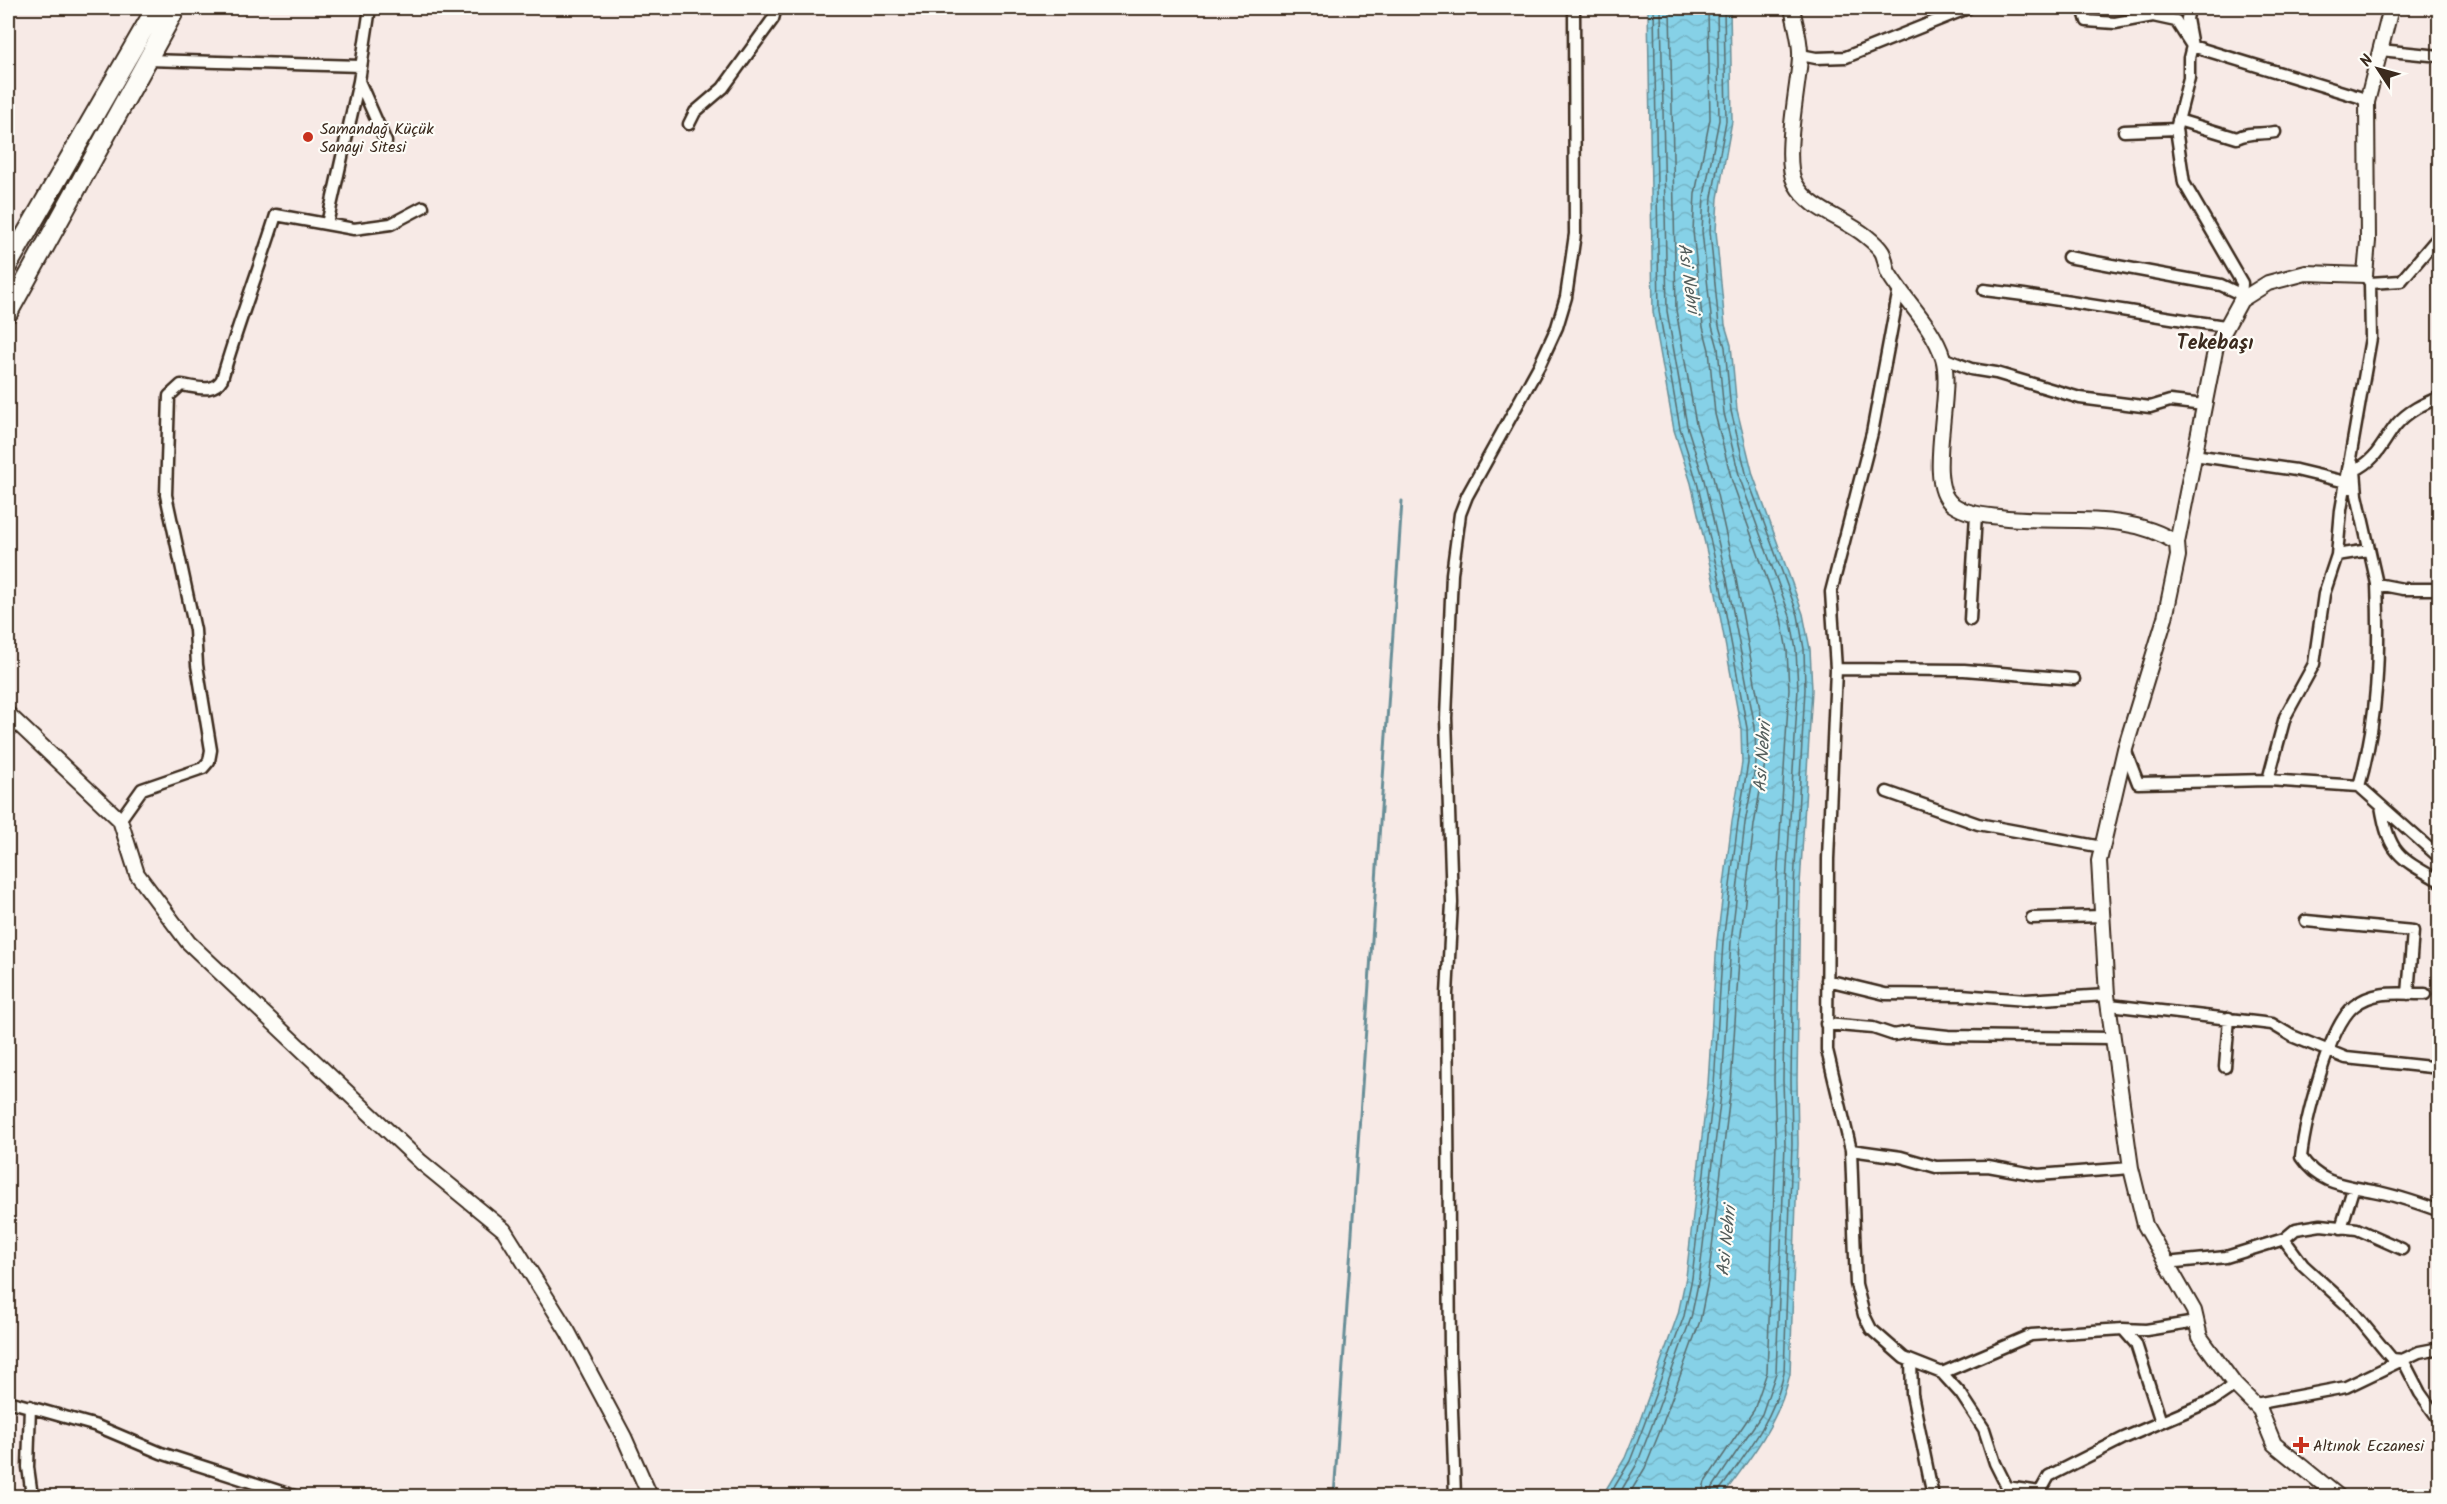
<svg xmlns="http://www.w3.org/2000/svg" width="2447" height="1504" font-family="Kalam,sans-serif">
<style>
.water{fill:url(#water-waves);stroke:#688e97;stroke-width:1.5}
.lines{fill:none;stroke-linecap:round;stroke-linejoin:round}
.shore{stroke:#596d6e;stroke-width:1.5}
.stream{stroke:#688e97;stroke-width:3}
.minor-casing{stroke:#3b2a1e;stroke-width:15}
.tertiary-casing{stroke:#3b2a1e;stroke-width:18}
.primary-casing{stroke:#3b2a1e;stroke-width:22}
.minor{stroke:#fdfcf7;stroke-width:10}
.tertiary{stroke:#fdfcf7;stroke-width:14}
.primary{stroke:#fdfcf7;stroke-width:18}
.poi-dot{fill:#c8321e;stroke:#fdfcf7;stroke-width:2}
.labels{text-anchor:middle;stroke-width:4.5;stroke-linejoin:round;paint-order:stroke}
.poi-label{font-size:16px;fill:#3b2a1e;stroke:#fdfcf7;text-anchor:start}
.water-label{font-size:18px;font-style:italic;fill:#525c5a;stroke:#fdfcf7}
.quarter-label{font-size:20px;font-weight:bold;fill:#3b2a1e;stroke:#fdfcf7}
</style>
<defs>
<pattern id="water-waves" width="16" height="10" patternUnits="userSpaceOnUse" patternTransform="scale(1.5)"><rect width="16" height="10" fill="#86d1e7"/><path d="M0 5q4-4 8 0t8 0" fill="none" stroke="#75b4c6"/></pattern>
</defs>
<rect width="100%" height="100%" fill="#f7eae6"/>
<filter id="ink" filterUnits="userSpaceOnUse"><feTurbulence type="fractalNoise" baseFrequency=".0167" numOctaves="2"/><feDisplacementMap in="SourceGraphic" scale="12" xChannelSelector="R" yChannelSelector="G"/><feConvolveMatrix kernelMatrix="1 2 1 2 8 2 1 2 1" color-interpolation-filters="sRGB"/></filter>
<g filter="url(#ink)">
<path class="water" d="M1648,8H1730L1732,121L1718,198L1716,231L1725,325L1731,345L1737,410L1753,475L1803,614L1810,649L1812,690L1800,884L1797,1080L1798,1144L1790,1374C1779,1422 1751,1458 1722,1496H1602L1625,1458L1639,1423L1678,1314L1686,1277L1708,1084L1717,941L1732,821L1742,763L1741,729L1714,583L1691,483L1674,430L1653,312Z"/>
<g class="lines">
<path class="shore" d="M1609,1496L1630,1461L1644,1425L1684,1316L1692,1278L1714,1085L1723,942L1738,822L1748,763L1747,728L1720,582L1697,482L1680,428L1659,311L1654,8
M1618,1496L1637,1464L1651,1428L1691,1318L1699,1279L1722,1086L1731,942L1745,823L1756,763L1755,727L1727,580L1704,480L1687,426L1667,311L1661,8
M1628,1496L1645,1468L1660,1431L1700,1321L1708,1281L1731,1086L1740,943L1754,825L1765,763L1763,726L1736,579L1713,477L1696,424L1676,310L1670,8
M1701,1496L1705,1482L1754,1410L1767,1372L1776,1144L1774,1080L1777,883L1789,689L1787,651L1781,618L1732,481L1715,414L1709,350L1703,327L1693,231L1695,194L1710,119L1708,8
M1710,1496L1713,1487L1762,1414L1776,1373L1785,1144L1783,1080L1786,884L1798,689L1796,650L1790,616L1740,479L1724,413L1718,348L1712,326L1702,231L1704,196L1719,120L1717,8
M1718,1496L1719,1491C1746,1454 1774,1419 1784,1373L1792,1144L1791,1080L1794,884L1805,689L1804,649L1798,615L1747,477L1731,411L1725,347L1719,326L1710,231L1712,197L1726,121L1724,8"/>
<path class="stream" d="M1334,1496L1402,501"/>
<g class="minor-casing">
<path id="minor" d="M370,8L359,81L386,142
M2083,8L2087,21L2115,23L2153,16L2176,21L2192,46L2189,58V78L2176,129L2184,183L2242,283L2241,300
M2189,8L2187,19L2192,46L2359,97L2367,102
M2380,50L2440,56
M1801,55L1816,58L1846,57L1968,8
M147,60L361,66
M2178,120L2237,138C2249,131 2261,135 2275,132
M689,124L695,112L723,88L773,19L776,8
M2124,131L2176,129
M327,224L359,81
M2068,257L2221,285L2242,295
M2370,283L2401,281L2440,235
M1899,289L1872,433L1831,592L1836,669L1828,859L1827,1050L1851,1150L1856,1284L1864,1315L1871,1329L1904,1358L1942,1373L1961,1394L1984,1429L1995,1463L2007,1487L2040,1492
M1984,290C2065,299 2145,315 2225,326
M1943,358L1971,369L1996,373L2080,398L2150,407L2170,401L2204,405
M2194,455L2296,470L2346,482L2351,488
M2351,459L2355,470L2357,495L2377,584L2403,589H2440
M2355,470C2377,460 2382,443 2396,425C2408,411 2423,404 2440,397
M2337,555L2369,550
M2377,584C2380,653 2378,720 2359,786L2440,858
M1970,620L1976,514
M1836,669L1964,670L2074,679
M2125,749L2138,783L2268,780L2359,786
M2268,780L2285,717L2314,664L2324,594L2337,555L2341,510L2371,338L2370,283L2365,275
M1887,792L1978,824L2102,847
M2381,806C2389,854 2399,858 2440,881
M120,820L142,789L203,768L209,761L211,750L197,665L195,630L166,495L169,396L181,385C197,387 213,394 222,379C238,323 259,270 276,215L354,229L391,224L423,207
M2032,918L2102,916
M2306,921L2413,931L2408,994
M1827,980L1885,994L1961,995L2026,1000L2107,995
M2425,994C2401,994 2375,989 2354,1006C2328,1027 2305,1123 2301,1157C2319,1184 2343,1185 2373,1191C2395,1195 2418,1203 2440,1211
M2110,1005L2272,1024L2292,1036L2346,1058L2440,1068
M1826,1024L1873,1028L1894,1035L1909,1032L1948,1036L2112,1038
M2225,1067L2229,1018
M1851,1150L1901,1157L1936,1167L1988,1166L2038,1175L2131,1168
M2341,1228L2353,1189
M2284,1239L2303,1265L2349,1307L2392,1359L2403,1360L2420,1393L2440,1421
M2166,1263L2226,1257L2284,1239L2296,1229L2321,1225L2357,1229L2402,1249
M2123,1329L2146,1330L2196,1322
M1911,1361L1912,1394L1933,1496
M1942,1373L2031,1335L2123,1329L2136,1344L2161,1422
M8,1401L97,1426L161,1453L294,1496
M2255,1404L2346,1387L2419,1352L2440,1348
M30,1406L28,1467L32,1496
M1455,1496L1450,1353L1447,994L1452,903L1446,718L1452,574L1460,514L1467,496L1540,364L1557,327L1566,297L1575,234L1574,8
M2041,1496L2040,1492L2049,1476L2124,1438L2213,1400L2235,1385"/>
</g>
<g class="tertiary-casing">
<path id="tertiary" d="M1792,8C1795,23 1801,41 1800,57C1799,85 1782,159 1795,183C1810,211 1843,217 1866,236C1871,240 1879,247 1882,252C1886,259 1885,267 1889,274C1906,302 1933,326 1943,358C1954,393 1924,483 1952,504C1966,514 1983,515 1999,517C2058,525 2125,509 2177,543
M8,714L120,820L137,874L188,942L421,1162L504,1230L568,1332L624,1437L650,1496
M2338,1496L2274,1444L2260,1410L2235,1385L2200,1337L2194,1311L2145,1225L2131,1168L2107,995L2099,861L2125,749L2165,618L2178,556L2177,543L2216,346L2241,300L2268,283L2306,273L2365,275L2368,241L2367,102L2391,8"/>
</g>
<g class="primary-casing">
<path id="primary" d="M8,265L156,8
M8,313L176,8"/>
</g>
<use href="#minor" class="minor"/>
<use href="#tertiary" class="tertiary"/>
<use href="#primary" class="primary"/>
</g>
</g>
<g class="poi-dot">
<circle cx="308" cy="137" r="6"/>
<path d="M2298 1436h6v6h6v6h-6v6h-6v-6h-6v-6h6z"/>
</g>
<g class="labels">
<g class="poi-label">
<text x="320" y="134">Samandağ Küçük<tspan x="320" dy="18">Sanayi Sitesi</tspan></text>
<text x="2313" y="1451">Altınok Eczanesi</text>
</g>
<g class="water-label">
<text transform="translate(1689 278) rotate(82)" y="6">Asi Nehri</text>
<text transform="translate(1762 757) rotate(-86)" y="6">Asi Nehri</text>
<text transform="translate(1726 1241) rotate(-84)" y="6">Asi Nehri</text>
</g>
<g class="quarter-label">
<text x="2215" y="349">Tekebaşı</text>
</g>
</g>
<rect width="2447" height="1504" fill="none" stroke="#fdfcf7" stroke-width="30"/>
<rect x="15" y="15" width="2417" height="1474" fill="none" stroke="#3b2a1e" stroke-width="2" filter="url(#ink)"/>
<g transform="translate(2378 69) rotate(306)" stroke="#fdfcf7" stroke-width="4.5" paint-order="stroke">
<path d="M0-4.5L10 22L0 15L-10 22Z" fill="#3b2a1e"/>
<text y="-9" font-size="16" font-weight="bold" text-anchor="middle" fill="#3b2a1e">N</text>
</g>
</svg>
